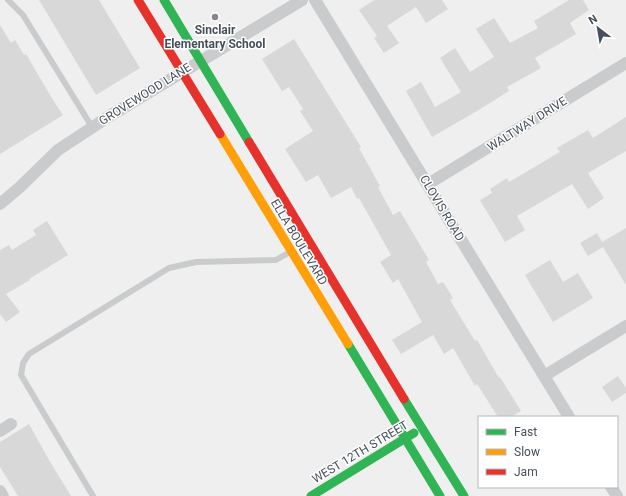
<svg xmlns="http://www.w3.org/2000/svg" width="626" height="496" font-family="Roboto,sans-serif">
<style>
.building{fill:#d8d8d9}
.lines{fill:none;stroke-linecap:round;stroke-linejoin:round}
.lane{stroke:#c9cbcd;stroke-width:6}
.street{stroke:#c9cbcd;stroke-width:12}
.fast{stroke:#30b455;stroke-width:9}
.slow{stroke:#ff9f0a;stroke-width:9}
.jam{stroke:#e5322d;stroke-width:9}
.poi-dot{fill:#82888e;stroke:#fff;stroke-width:1.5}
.labels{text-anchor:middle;stroke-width:3;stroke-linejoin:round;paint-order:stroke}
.poi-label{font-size:12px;font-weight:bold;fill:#47505a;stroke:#fff}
.street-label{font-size:12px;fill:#47505a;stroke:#fff}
</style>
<rect width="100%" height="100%" fill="#efefef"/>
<path class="building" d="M39,0H99L140,68L96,95Z
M374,0H442L448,9L426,23L416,7L387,26L399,43L384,53L374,38L377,36L359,10Z
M569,0H583L589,10L570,23L576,34L535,58L541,68L507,87L509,91L477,111L432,137L406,91L421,82L435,107L461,92L440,58L455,48L470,72L494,57L476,29L494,18L510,43L538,28L534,21Z
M0,25L11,43L15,40L24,55L26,54L53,100L63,115L0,154Z
M294,39L361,147L359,148L380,186L378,187L393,215L400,211L429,260L426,262L438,284L443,282L453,298L450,300L475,341L477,340L499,378L500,377L521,411L511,417H498L477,384L475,386L453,348L444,354L433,335L401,354L392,340L422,322L398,279L393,283L380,262L391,255L359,198L357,199L351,187L331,198L318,175L306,182L285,149L313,131L300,111L303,109L289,87L282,91L262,59Z
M626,117V151L588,173L604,198L588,209L572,184L517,216L525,230L505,242L480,200L492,193L490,189L507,178L509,182L560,152L557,148L588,130L593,138Z
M47,221L68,255L29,279L30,280L6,294L20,312L6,322L0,314V250L9,245L12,250L36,235L33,230Z
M626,228V285L603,247L588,256L580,243L597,233L602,242Z
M550,260L563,282L578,273L593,298L553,322L525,275Z
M618,376L626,388V393L612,402L602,387Z
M29,424L49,460L71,496H18L0,467V442Z"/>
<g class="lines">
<path class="lane" d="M8,0L23,15L92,127
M93,496L21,375L23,363L29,354L169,268L196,262L276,260L290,252"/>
<path class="street" d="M315,0L569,417
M428,184L626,63
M0,204L20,187L58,150L108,117L302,0
M544,376L626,326
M0,431L11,424
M611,487L617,496
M0,491L3,496"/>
<path class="fast" d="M164,0L249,142
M348,344L440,496
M404,399L464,496
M311,496L414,433"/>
<path class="slow" d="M220,134L348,344"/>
<path class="jam" d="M138,0L220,134
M249,142L404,399"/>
</g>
<circle class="poi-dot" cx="215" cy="17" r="4"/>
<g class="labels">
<g class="poi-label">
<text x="215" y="34">Sinclair<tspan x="215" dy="14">Elementary School</tspan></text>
</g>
<g class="street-label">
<text transform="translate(145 94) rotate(-32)" y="4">GROVEWOOD LANE</text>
<text transform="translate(527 124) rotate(-32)" y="4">WALTWAY DRIVE</text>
<text transform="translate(442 208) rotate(59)" y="4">CLOVIS ROAD</text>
<text transform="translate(299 242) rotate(59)" y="4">ELLA BOULEVARD</text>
<text transform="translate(360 452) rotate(-31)" y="4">WEST 12TH STREET</text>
</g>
</g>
<rect x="478" y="416" width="140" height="72" fill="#ffffff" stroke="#b5b9bd"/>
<rect x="486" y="429" width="20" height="6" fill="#30b455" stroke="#b5b9bd"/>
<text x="514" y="436" font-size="12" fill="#47505a">Fast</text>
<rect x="486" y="449" width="20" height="6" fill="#ff9f0a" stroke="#b5b9bd"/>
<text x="514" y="456" font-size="12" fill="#47505a">Slow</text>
<rect x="486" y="469" width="20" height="6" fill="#e5322d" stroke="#b5b9bd"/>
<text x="514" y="476" font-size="12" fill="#47505a">Jam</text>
<g transform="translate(598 28) rotate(329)" stroke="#ffffff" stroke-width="3" paint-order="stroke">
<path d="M0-3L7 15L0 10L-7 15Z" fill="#47505a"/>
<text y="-6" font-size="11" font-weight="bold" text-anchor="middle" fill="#47505a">N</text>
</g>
</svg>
